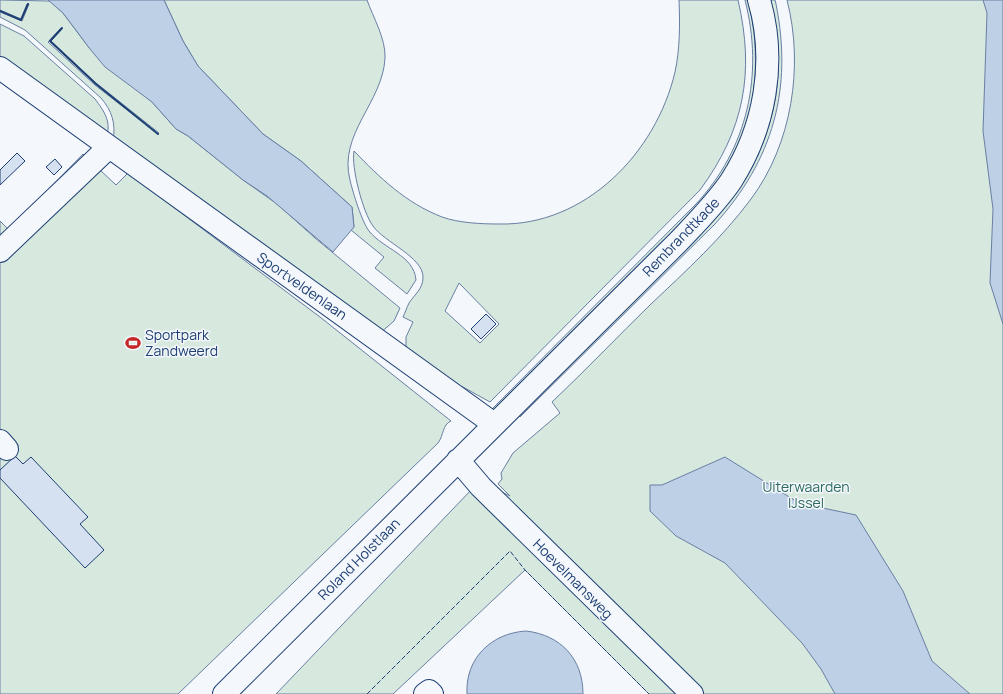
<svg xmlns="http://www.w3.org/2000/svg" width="1003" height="694" font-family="Manrope,sans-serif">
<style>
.green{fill:#d7e8df;stroke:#687fa3;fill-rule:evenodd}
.water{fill:#bed0e5;stroke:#687fa3}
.building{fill:#d5e0f0;stroke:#1d3f73}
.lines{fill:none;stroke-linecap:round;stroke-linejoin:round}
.minor-casing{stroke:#1d3f73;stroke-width:24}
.minor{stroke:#f4f7fb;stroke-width:22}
.fence{stroke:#1d3f73;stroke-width:1;stroke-dasharray:5 2;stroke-linecap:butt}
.wall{stroke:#1d3f73;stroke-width:2}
.labels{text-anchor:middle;stroke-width:3;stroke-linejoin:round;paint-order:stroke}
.street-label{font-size:14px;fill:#1d3f73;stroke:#f4f7fb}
.poi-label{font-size:14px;fill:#1d3f73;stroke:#f4f7fb;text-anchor:start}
.park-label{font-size:14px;fill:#2c6c60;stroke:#f4f7fb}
</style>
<rect width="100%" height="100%" fill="#f4f7fb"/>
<path class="green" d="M0,0L50,1L63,13L90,49L152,102L176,129L188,136L243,180L277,204L315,238L400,308L394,321L379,334L113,141C116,123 112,111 101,98L25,30L0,17V12L22,21L29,4H27L21,19L0,10ZM61,28L62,29L51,41L96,83L159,133L158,134L95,85L48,42Z
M164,0H367C373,17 386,39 385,58C383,102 338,134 350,180C353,193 362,222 369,231C383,249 414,255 416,280L407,294L375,268L384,257L351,230L354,227L352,207L301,161L263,134L198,66L183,41Z
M679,0H738C755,73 744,130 700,190L490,402L463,387L457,386L406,352V337L413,322L403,317C405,313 407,307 409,303C415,294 423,289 423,277C423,257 384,242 373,226C363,213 351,167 354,151C380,178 406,203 442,217C459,223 481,224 499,224C585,226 656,153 675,72C680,49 680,24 679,0ZM459,283L499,324L480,343L445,311Z
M745,0H748C761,52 758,113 731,160C719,181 704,198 688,216L493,410L492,409L695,205C748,149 764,74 745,0Z
M770,0H775L776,4C793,89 773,160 715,224L520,417L519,414L737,190C778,130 787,70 770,0Z
M787,0H1003V694H697L502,502V492L510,496L498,484L502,479L501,473L513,453L560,413L552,402C586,370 618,336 651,304C686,271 722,238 751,199C792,144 804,66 787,0Z
M0,24L24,36L95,99C104,111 111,121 107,136L0,58Z
M83,154L116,185L128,173L320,317L451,421C442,425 444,435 438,443L178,694H0V221L9,230Z
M473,488L682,694H649L525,570L393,694H276Z"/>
<path class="water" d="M48,0H164L183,41L198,66L263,134L301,161L352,207L354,227L333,252L267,196L243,180L188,136L176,129L152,102L105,67L90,49L63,13Z
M983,0H1003V324L990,283L993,209L983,131L987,13Z
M725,457L799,503L856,515L903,591L932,661L970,694H835L821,669L802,643L725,563L676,536L650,511V485H662Z
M526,631C561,635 583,659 583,694H467C465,658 492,633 526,631Z"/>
<path class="building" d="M17,153L25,161L0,185V170Z
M55,159L62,167L54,175L46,167Z
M486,314L496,324L481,339L471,329Z
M15,456L23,464L31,457L88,517L80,524L104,550L85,568L0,478V470Z"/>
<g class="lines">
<g class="minor-casing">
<path id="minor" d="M0,68L494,424
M0,251L109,147
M0,441L7,449
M458,460L481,487L692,694
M224,694L679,241C697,222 716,203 731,181C765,128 777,61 759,0
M425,694L429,691L432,694"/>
</g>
<use href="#minor" class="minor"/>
<path class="fence" d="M367,694L510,551L525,570L649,694"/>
<path class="wall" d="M0,11L21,20L28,4
M62,28L50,41L96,84L158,134"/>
</g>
<defs>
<g id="stadium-bare" transform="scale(1.2)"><path d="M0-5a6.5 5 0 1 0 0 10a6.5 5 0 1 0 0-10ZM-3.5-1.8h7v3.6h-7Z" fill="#c62828" stroke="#f4f7fb" stroke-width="2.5" paint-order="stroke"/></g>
</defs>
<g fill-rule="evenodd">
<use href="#stadium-bare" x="133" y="343"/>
</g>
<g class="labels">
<g class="street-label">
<text transform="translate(681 237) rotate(-46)" y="5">Rembrandtkade</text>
<text transform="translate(302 286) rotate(35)" y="5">Sportveldenlaan</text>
<text transform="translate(359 559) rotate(-45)" y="5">Roland Holstlaan</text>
<text transform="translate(573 579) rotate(45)" y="5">Hoevelmansweg</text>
</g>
<g class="poi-label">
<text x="145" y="340">Sportpark<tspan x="145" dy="16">Zandweerd</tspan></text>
</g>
<g class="park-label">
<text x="806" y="492">Uiterwaarden<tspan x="806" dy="16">IJssel</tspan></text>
</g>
</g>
</svg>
